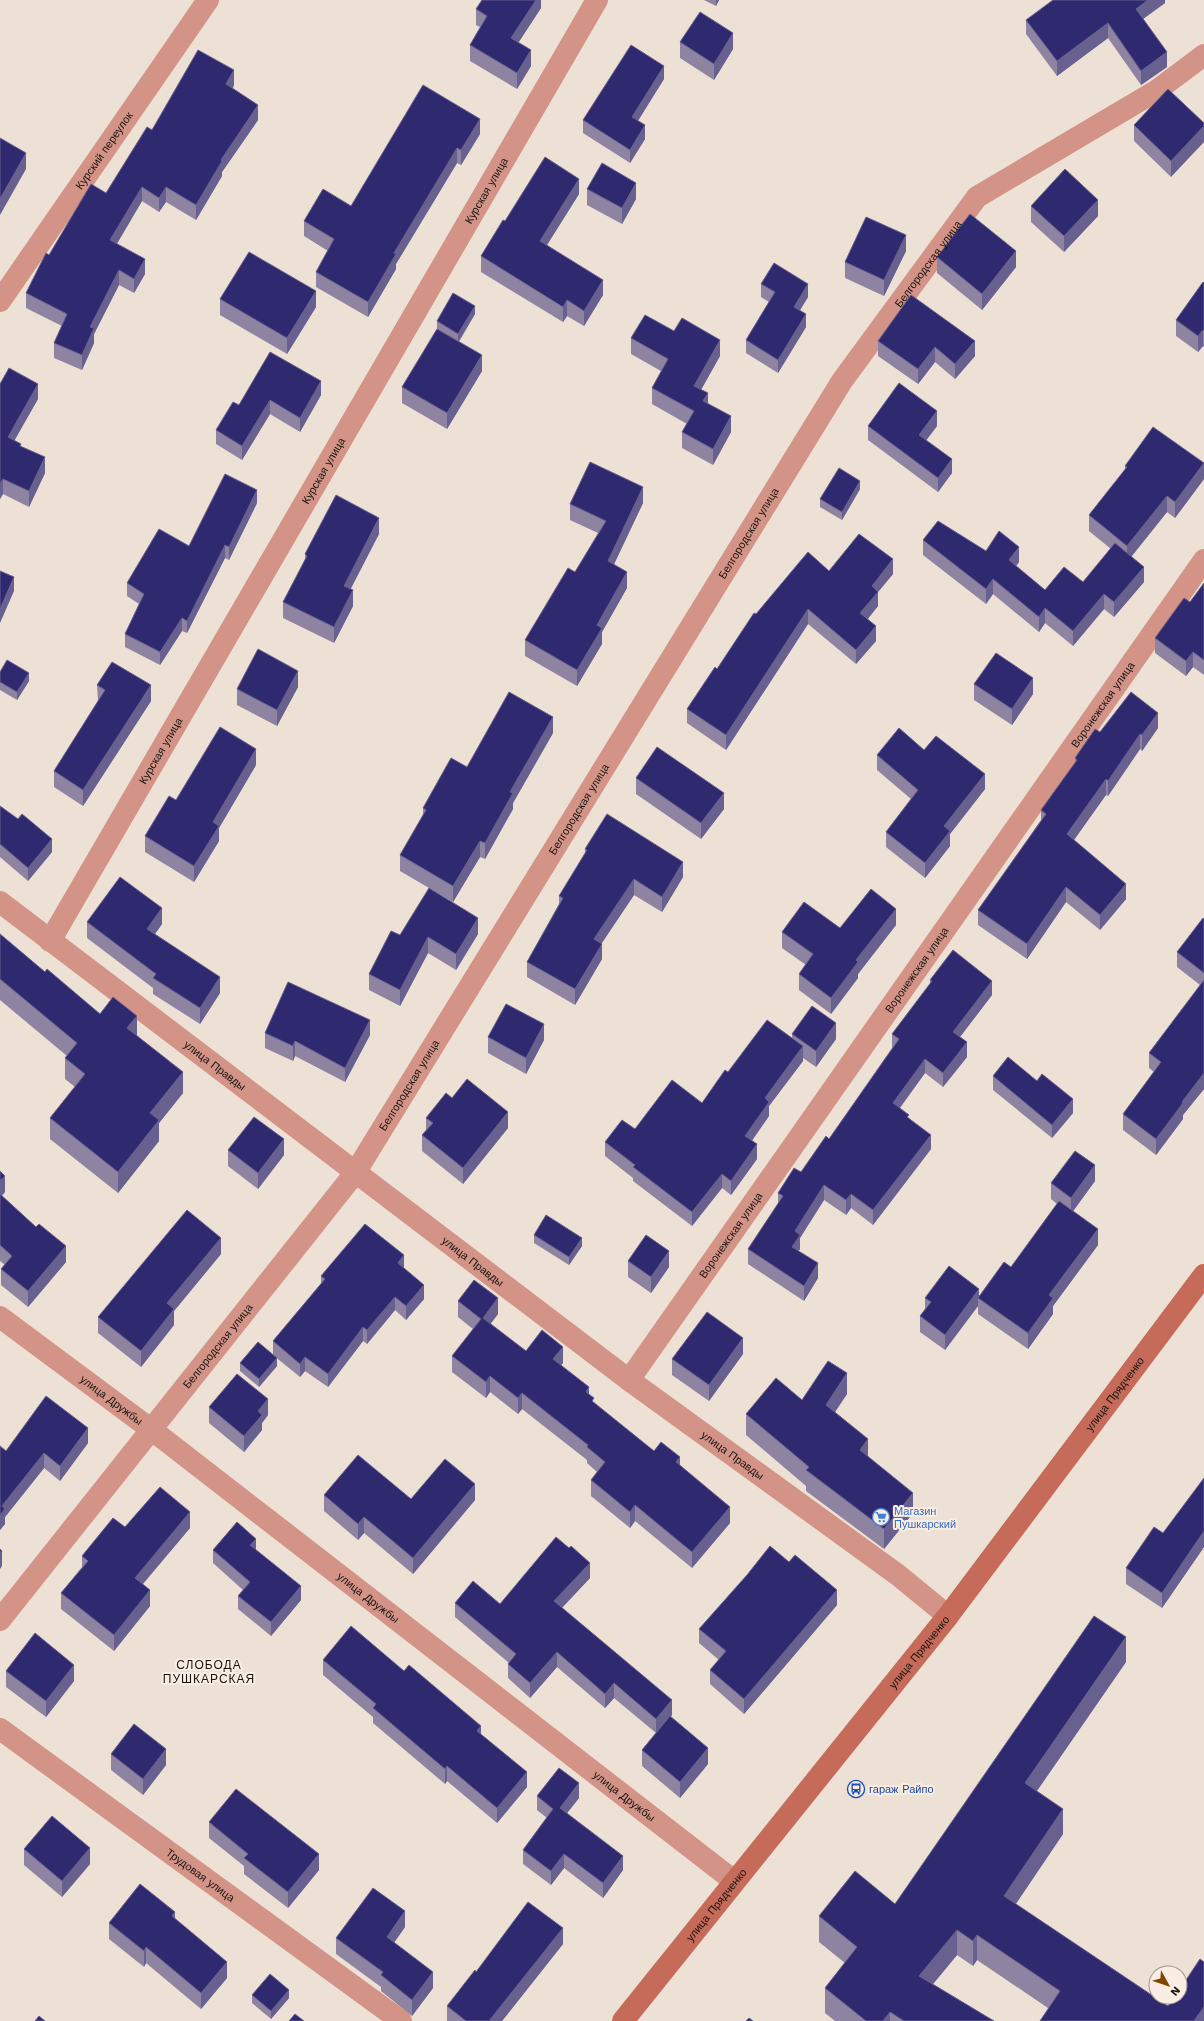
<svg xmlns="http://www.w3.org/2000/svg" width="1204" height="2021" font-family="'Work Sans',sans-serif">
<style>
.lines{fill:none;stroke-linecap:round;stroke-linejoin:round}
.minor{stroke:#d39387;stroke-width:22}
.secondary{stroke:#c66a59;stroke-width:22}
.wall{fill:#8e84a2}
.shaded-wall{fill:#68608e}
.building{fill:#2f296f;stroke:#68608e}
.labels{text-anchor:middle;stroke-width:4;stroke-linejoin:round;paint-order:stroke}
.street-label{font-size:11px;fill:#17130f;stroke:#faede3}
.shop-label{font-size:11px;fill:#366cbe;stroke:#faede3;text-anchor:start}
.transit-label{font-size:11px;fill:#164399;stroke:#faede3;text-anchor:start}
.neighbourhood-label{font-size:12px;letter-spacing:1px;fill:#17130f;stroke:#faede3}
</style>
<rect width="100%" height="100%" fill="#ede0d5"/>
<g class="lines">
<g class="minor">
<path id="s1" d="M0,301L208,0"/>
<path id="s2" d="M0,902L629,1380L898,1575L948,1616"/>
<path id="s3" d="M50,941L597,0"/>
<path id="s4" d="M0,1317L152,1430L734,1881"/>
<path id="s5" d="M629,1380L1204,560"/>
<path id="s6" d="M0,1620L355,1173L842,381L977,197L1156,91L1204,55"/>
<path id="s7" d="M0,1729L401,2021"/>
</g>
<path class="secondary" id="s8" d="M623,2021L948,1616L1204,1275"/>
</g>
<path class="wall" d="M541,0V8L518,43L531,66L517,89L470,61V45L480,27L476,25V9Z
M704,0H719L716,6Z
M1165,0V3L1143,19L1167,67L1141,85L1108,38L1057,76L1026,34V20Z
M680,42L733,49L714,80L680,58Z
M664,79L638,121L645,139L630,163L583,133V120Z
M234,85L233,88L258,120L222,172V176L196,220L166,202L159,212L142,201L117,244L145,274L134,293L119,285L94,334V343L82,370L54,358V343L62,326L26,308V293L49,255L106,193L152,130Z
M1204,123L1171,177L1134,141V125Z
M480,134L461,165L457,163L396,264V269L368,317L316,287V272L328,251L304,236V221L351,206Z
M587,189L636,199L622,224L587,205Z
M579,194L547,245L603,295L584,326L567,316L563,322L481,272V256L505,221Z
M1031,206L1098,216L1064,252L1031,222Z
M906,251L884,296L845,278V262Z
M937,257L1016,267L982,310L937,273Z
M1204,283V347L1203,346L1198,352L1176,336V320Z
M761,284L808,297L800,310L806,327L778,373L746,353V340L769,302L761,297Z
M911,295L975,356L955,379L935,362L918,384L878,356V341Z
M220,299L316,307L287,354L220,315Z
M475,314L459,342L482,371L447,429L402,403V387L437,330V321Z
M674,331L720,356L701,390L708,403L731,432L713,465L682,448V432L687,424L652,404V388L661,371L631,354V338Z
M270,352L321,395L300,432L270,414L242,460L216,444V430L239,405Z
M0,384L38,399L14,440L45,473L29,507L3,494L0,499Z
M868,426H937L926,440L952,473L938,492L868,440Z
M1125,466L1204,479L1175,518L1167,512L1131,557L1144,582L1114,617L1104,609L1073,646L1045,623L1039,632L993,594L986,604L923,555V540L986,551L1019,562L1016,566L1045,590L1083,582L1111,549L1089,531V515L1125,469Z
M860,489L842,520L820,507V499Z
M257,503L229,560L225,558L187,633L182,631L160,665L125,647V634L139,604L127,596V583L189,546Z
M643,503L614,564L627,588L602,632V644L577,686L525,656V640L575,572L598,533L570,520V504Z
M379,534L350,589L353,606L334,643L283,618V602L305,561V554Z
M829,571L893,574L878,592V606L868,619L876,641L856,664L808,624L726,750L687,723V709L717,669L756,614Z
M1204,583V675L1193,667L1186,676L1155,653V638L1190,602Z
M0,672L29,681L17,700L0,690Z
M974,684L1033,694L1012,725L974,700Z
M97,685L151,701L83,806L54,787V771L98,701Z
M298,687L277,726L237,705V689Z
M1158,728L1142,751L1140,749L1108,796L1106,795L1073,840L1126,899L1100,930L1066,902L1027,959L978,925V910L1041,820V810L1075,763V758L1100,732Z
M553,733L513,803V809L485,859L480,857L453,902L400,871V855L423,815V808L467,767Z
M924,750L985,789L950,834V846L925,878L886,847V832L911,799L877,770V755Z
M256,765L219,828V841L194,882L145,852V836L176,800Z
M636,778L724,809L701,839L636,794Z
M0,806L52,852L28,881L0,857Z
M585,849L683,877L662,912L634,895L601,943L602,959L575,1005L527,977V962L559,904V896L585,854Z
M1204,919V1089L1183,1115V1119L1156,1155L1123,1130V1114L1154,1072L1149,1068V1053L1200,985L1177,967V952Z
M87,922L162,924L155,934L220,993L200,1024L153,994V988L87,938Z
M896,925L858,974V978L831,1014L799,990V974L806,965L782,948V932L840,928Z
M0,934L45,972L100,1014L137,1035L183,1093L159,1123V1141L118,1193L50,1139V1118L75,1087L65,1079V1058L67,1056L0,1000Z
M478,934L456,970L428,953L400,1006L369,990V974L400,935Z
M930,980L992,995L960,1037L967,1057L943,1087L925,1073L900,1108L909,1118L931,1149L873,1225L851,1208L846,1215L824,1200L800,1238V1249L798,1251L818,1278L804,1301L748,1264V1249L778,1204V1193L801,1172L829,1139L892,1048V1034L930,984Z
M265,1033L370,1035L345,1082L295,1056L293,1061L265,1048Z
M792,1034L836,1039L816,1067L803,1058V1061L769,1106V1116L752,1141L757,1159L731,1195L722,1188L692,1226L633,1181V1178L605,1156V1142L635,1129L702,1103L728,1072L792,1038Z
M488,1037L544,1040L526,1074L488,1053Z
M993,1076L1037,1081L1073,1113L1052,1138L993,1090Z
M452,1098L508,1128L463,1184L422,1151V1135L426,1130V1118Z
M228,1150L284,1155L258,1189L228,1166Z
M0,1171L5,1192L2,1196L66,1262L28,1307L1,1285V1269L5,1265L0,1261Z
M1095,1181L1073,1211L1098,1245L1053,1306V1314L1028,1349L978,1314V1306L945,1350L920,1332V1316L925,1309V1298L979,1296L1011,1267L1057,1204L1051,1199V1183Z
M534,1235L582,1246L569,1265L534,1243Z
M221,1254L174,1311V1325L141,1367L98,1333V1317Z
M628,1261L669,1267L651,1293L628,1277Z
M404,1268L424,1299L406,1320L395,1310L367,1344L363,1341L328,1387L305,1371L300,1377L273,1355V1341L321,1284V1276Z
M458,1301L498,1314L490,1324L526,1351L563,1363L561,1365L589,1395L594,1403L654,1451L680,1465L730,1523L692,1568L635,1521L630,1528L591,1496V1480L597,1472L587,1463V1460L522,1409L518,1414L490,1392L486,1398L452,1372V1356L473,1329L458,1317Z
M743,1354L709,1401L672,1375V1359Z
M240,1363L277,1366L259,1387L240,1371Z
M847,1394L834,1412L868,1456L913,1513L884,1549L806,1491V1486L746,1435V1414L802,1400Z
M209,1407L268,1415L262,1423V1430L244,1452L209,1423Z
M88,1443L60,1481L44,1468L5,1517V1524L0,1530L6,1451Z
M1204,1478V1547L1162,1608L1126,1584V1568L1163,1533Z
M324,1495L411,1499L475,1500L413,1574L364,1533L358,1540L324,1511Z
M125,1527L190,1528L143,1584L150,1606L114,1651L61,1609V1593L82,1567V1556Z
M213,1550H256L301,1600L271,1636L238,1609V1596L243,1590L213,1563Z
M590,1578L562,1608L672,1715L670,1717L708,1764L680,1798L642,1766V1750L656,1733L614,1698L605,1708L557,1667L530,1698L508,1678V1664L509,1663L455,1617V1603L500,1604Z
M837,1605L744,1714L710,1684V1670L719,1660L699,1643V1629Z
M323,1660L481,1734L527,1787L497,1823L447,1781L445,1784L373,1723V1717L323,1675Z
M1126,1662L1037,1791L1063,1834L1016,1904L1168,2006L1204,2021L1048,2008L977,1960L973,1966L957,1955L933,1984L994,2021H835L825,2013V1988L845,1963L819,1942V1916L895,1904Z
M6,1671L74,1681L46,1717L6,1687Z
M111,1754L166,1765L143,1795L111,1770Z
M537,1796L579,1798L567,1813L623,1870L603,1898L564,1868L551,1885L523,1864V1850L547,1818L537,1810Z
M209,1822L319,1870L288,1908L244,1874V1866L209,1838Z
M24,1849L90,1864L62,1897L24,1865Z
M175,1919L227,1978L201,2009L146,1963L144,1967L109,1939V1923Z
M405,1927L394,1942L433,1988L412,2016L381,1991V1987L336,1954V1938Z
M563,1944L502,2021H447V2006L476,1972Z
M252,1995L289,1998L271,2019L252,2003Z"/>
<path class="shaded-wall" d="M535,0H541V8L511,54V38Z
M716,0H719L716,6Z
M1148,0H1165V3L1136,24V9Z
M1108,23V38L1057,76V61Z
M733,33V49L714,80V64Z
M531,50V66L517,89V73Z
M1167,52V67L1141,85V71Z
M664,66V79L632,130V117Z
M234,70V85L226,99V84Z
M258,105V120L222,172V176L196,220V205L221,160Z
M480,119V134L461,165V150Z
M645,125V139L630,163V150Z
M1204,126V142L1171,177V161Z
M457,148V163L396,264V269L368,317V302L394,253Z
M26,153V169L0,215V199Z
M579,179V194L540,256V241Z
M636,183V199L622,224V208Z
M142,187V201L110,255V240Z
M166,187V202L159,212V198Z
M1098,200V216L1064,252V236Z
M906,235V251L884,296V280Z
M1016,251V267L982,310V294Z
M145,259V274L134,293V279Z
M119,270V285L94,334V343L82,370V355L90,327Z
M603,280V295L584,326V311Z
M808,284V297L794,320V307Z
M316,291V307L287,354V338Z
M567,300V316L563,322V307Z
M475,306V314L458,342V334Z
M806,314V327L778,373V360Z
M1203,330V346L1198,352V336Z
M720,340V356L694,402V386Z
M975,341V356L955,379V364Z
M935,347V362L918,384V369Z
M482,355V371L447,429V413Z
M321,381V395L300,432V418Z
M38,384V399L8,452V437Z
M708,393V409L703,401Z
M270,400V414L242,460V446Z
M937,411V426L919,450V435Z
M731,416V432L713,465V449Z
M45,457V473L29,507V491Z
M952,459V473L938,492V478Z
M1204,463V479L1175,518V502Z
M3,479V494L0,499V484Z
M860,481V489L842,520V512Z
M643,487V503L608,577V561Z
M257,490V503L229,560V547Z
M1167,496V512L1127,562V546Z
M379,518V534L344,602V586Z
M225,545V558L187,633V621Z
M1019,547V562L1009,575V560Z
M893,559V574L878,592V606L860,628V613L872,586Z
M1144,567V582L1114,617V602Z
M627,572V588L602,632V644L577,686V670L597,625Z
M14,577V591L0,623V609Z
M993,579V594L986,604V589Z
M353,590V606L334,643V627Z
M1104,594V609L1073,646V631Z
M1045,608V623L1039,632V617Z
M808,609V624L726,750V735Z
M182,618V631L160,665V652Z
M876,626V641L856,664V650Z
M1193,652V667L1186,676V661Z
M298,671V687L277,726V710Z
M29,673V681L17,700V692Z
M1033,678V694L1012,725V709Z
M151,685V701L83,806V790Z
M1158,713V728L1142,751V735Z
M553,717V733L513,803V809L485,859V843L510,792Z
M1140,734V749L1108,796V781Z
M256,749V765L219,828V841L194,882V866L213,822Z
M985,774V789L950,834V846L925,878V863L944,826Z
M1106,779V795L1067,850V834Z
M724,793V809L701,839V823Z
M52,839V852L28,881V868Z
M480,841V857L453,902V886Z
M683,862V877L662,912V897Z
M634,879V895L594,955V939Z
M1126,884V899L1100,930V915Z
M1066,887V902L1027,959V944Z
M162,908V924L147,945V929Z
M896,909V925L858,974V978L831,1014V998L856,960Z
M478,918V934L456,970V954Z
M428,937V953L400,1006V990Z
M602,944V959L575,1005V989Z
M220,977V993L200,1024V1008Z
M992,981V995L953,1046V1032Z
M137,1016V1037L127,1028Z
M370,1020V1035L345,1082V1068Z
M836,1023V1039L816,1067V1051Z
M544,1024V1040L526,1074V1058Z
M295,1041V1056L293,1061V1046Z
M967,1042V1057L943,1087V1073Z
M803,1046V1061L769,1106V1116L745,1150V1136L765,1098Z
M925,1059V1073L893,1117V1103Z
M183,1072V1093L159,1123V1141L118,1193V1172L150,1113Z
M1204,1073V1089L1183,1115V1119L1156,1155V1139L1182,1102Z
M1073,1099V1113L1052,1138V1125Z
M508,1112V1128L463,1184V1168Z
M931,1135V1149L873,1225V1210Z
M284,1139V1155L258,1189V1173Z
M757,1144V1159L731,1195V1181Z
M1095,1165V1181L1071,1214V1198Z
M722,1174V1188L692,1226V1212Z
M5,1176V1192L0,1197V1181Z
M824,1185V1200L800,1238V1249L792,1261V1247L795,1231Z
M851,1194V1208L846,1215V1200Z
M1098,1229V1245L1053,1306V1314L1028,1349V1333L1049,1295Z
M221,1238V1254L174,1311V1325L141,1367V1351L167,1303Z
M582,1238V1246L569,1265V1257Z
M66,1246V1262L28,1307V1291Z
M669,1251V1267L651,1293V1277Z
M404,1255V1269L398,1263Z
M818,1263V1278L804,1301V1286Z
M424,1285V1299L406,1320V1306Z
M979,1289V1299L978,1298V1306L945,1350V1335Z
M395,1297V1310L367,1344V1330Z
M498,1298V1314L483,1334V1318Z
M363,1327V1341L328,1387V1374Z
M743,1338V1354L709,1401V1385Z
M563,1347V1363L553,1375V1359Z
M305,1357V1371L300,1377V1364Z
M277,1358V1366L259,1387V1379Z
M847,1373V1394L826,1426V1405Z
M490,1376V1392L486,1398V1382Z
M589,1387V1403L586,1392Z
M522,1393V1409L518,1414V1398Z
M268,1399V1415L262,1423V1430L244,1452V1436L258,1411Z
M88,1428V1443L60,1481V1466Z
M868,1439V1460L860,1450Z
M44,1453V1468L5,1517V1524L0,1530V1515L2,1506Z
M680,1457V1473L676,1462Z
M475,1484V1500L413,1574V1558Z
M913,1493V1513L884,1549V1529Z
M635,1505V1521L630,1528V1512Z
M730,1507V1523L692,1568V1552Z
M190,1512V1528L135,1593V1578Z
M364,1517V1533L358,1540V1524Z
M1204,1531V1547L1162,1608V1593Z
M256,1539V1552L250,1545Z
M2,1551V1566L0,1569V1554Z
M590,1563V1578L554,1616V1601Z
M301,1586V1600L271,1636V1622Z
M150,1590V1606L114,1651V1635Z
M837,1590V1605L744,1714V1699Z
M1126,1637V1662L1025,1808V1783Z
M557,1652V1667L530,1698V1683Z
M74,1665V1681L46,1717V1701Z
M614,1683V1698L605,1708V1694Z
M672,1700V1715L656,1733V1719Z
M481,1726V1741L477,1731Z
M708,1748V1764L680,1798V1782Z
M166,1749V1765L143,1795V1779Z
M447,1766V1781L445,1784V1769Z
M527,1772V1787L497,1823V1808Z
M579,1783V1798L560,1822V1808Z
M1063,1809V1834L1004,1921V1896Z
M90,1848V1864L62,1897V1881Z
M319,1854V1870L288,1908V1892Z
M564,1854V1868L551,1885V1871Z
M623,1856V1870L603,1898V1883Z
M405,1911V1927L387,1953V1937Z
M175,1912V1928L172,1916Z
M563,1928V1944L502,2021H489Z
M957,1930V1955L919,2001V1976Z
M977,1935V1960L973,1966V1941Z
M146,1947V1963L144,1967V1951Z
M227,1962V1978L201,2009V1993Z
M433,1972V1988L412,2016V2000Z
M289,1990V1998L271,2019V2011Z
M1204,2007V2021H1194Z
M890,2012V2021H883Z"/>
<path class="building" d="M482,0H536L511,38L531,50L517,73L470,45L487,16L476,9Z
M1053,0H1148L1136,9L1167,52L1141,71L1108,23L1057,61L1026,20Z
M700,12L733,33L714,64L680,42Z
M631,45L664,66L632,117L645,125L630,150L583,120Z
M198,50L234,70L226,84L258,105L221,160L222,161L196,205L166,187L159,198L142,187L110,240L145,259L134,279L119,270L90,327L94,328L82,355L54,343L67,314L26,293L46,253L49,255L91,184L106,193L147,127L152,130Z
M423,85L480,119L461,150L457,148L394,253L396,254L368,302L316,272L334,239L304,221L323,189L351,206Z
M1168,89L1204,123V126L1171,161L1134,125Z
M0,138L26,153L0,199Z
M545,157L579,179L540,241L603,280L584,311L567,300L563,307L481,256L503,220L505,221Z
M602,163L636,183L622,208L587,189Z
M1065,169L1098,200L1064,236L1031,206Z
M970,214L1016,251L982,294L937,257Z
M866,217L906,235L884,280L845,262Z
M249,252L316,291L287,338L220,299Z
M774,263L808,284L794,307L806,314L778,360L746,340L775,292L761,284Z
M1203,282L1204,283V331L1203,330L1198,336L1176,320Z
M453,293L475,306L458,334L437,321Z
M911,295L975,341L955,364L935,347L918,369L878,341Z
M645,315L674,331L682,318L720,340L694,386L708,393L703,401L731,416L713,449L682,432L694,411L652,388L668,359L631,338Z
M437,329L482,355L447,413L402,387Z
M270,352L321,381L300,418L270,400L242,446L216,430L233,402L239,405Z
M9,368L38,384L8,437L21,444L20,446L45,457L29,491L3,479L0,484V384Z
M899,383L937,411L919,435L952,459L938,478L868,426Z
M1153,427L1204,463L1175,502L1167,496L1127,546L1089,515L1127,467L1125,466Z
M590,462L643,487L608,561L627,572L597,625L602,628L577,670L525,640L568,568L575,572L606,521L570,504Z
M839,468L860,481L842,512L820,499Z
M225,474L257,490L229,547L225,545L187,621L182,618L160,652L125,634L144,594L127,583L159,529L189,546Z
M336,495L379,518L344,586L353,590L334,627L283,602L307,556L305,554Z
M938,521L986,551L999,531L1019,547L1009,560L1045,590L1064,567L1083,582L1115,543L1144,567L1114,602L1104,594L1073,631L1045,608L1039,617L993,579L986,589L923,540Z
M859,534L893,559L872,586L878,592L860,613L876,626L856,650L808,609L726,735L687,709L715,667L717,669L754,613L756,614L808,552L829,571Z
M0,571L14,577L0,609Z
M1204,583V660L1193,652L1186,661L1155,638L1184,598L1190,602Z
M258,649L298,671L277,710L237,689Z
M996,653L1033,678L1012,709L974,684Z
M7,660L29,673L17,692L0,682V672Z
M112,662L151,685L83,790L54,771L105,690L97,685Z
M509,692L553,717L510,792L513,793L485,843L480,841L453,886L400,855L426,810L423,808L451,758L467,767Z
M1131,692L1158,713L1142,735L1140,734L1108,781L1106,779L1067,834L1126,884L1100,915L1066,887L1027,944L978,910L1046,814L1041,810L1077,760L1075,758L1095,729L1100,732Z
M220,727L256,749L213,822L219,826L194,866L145,836L169,796L176,800Z
M899,728L924,750L936,736L985,774L944,826L950,831L925,863L886,832L918,790L877,755Z
M657,747L724,793L701,823L636,778Z
M0,806L18,819L22,814L52,839L28,868L0,844Z
M607,814L683,862L662,897L634,879L594,939L602,944L575,989L527,962L563,898L559,896L587,850L585,849Z
M120,877L162,908L147,929L220,977L200,1008L153,978L156,974L87,922Z
M429,888L478,918L456,954L428,937L400,990L369,974L391,931L400,935Z
M871,889L896,909L856,960L858,962L831,998L799,974L813,954L782,932L804,902L840,928Z
M1203,918L1204,919V973L1177,952Z
M0,934L45,972L47,969L100,1014L113,997L137,1016L127,1028L183,1072L150,1113L159,1120L118,1172L50,1118L85,1074L65,1058L77,1043L0,979Z
M953,950L992,981L953,1032L967,1042L943,1073L925,1059L893,1103L909,1115L907,1117L931,1135L873,1210L851,1194L846,1200L824,1185L795,1231L800,1235L792,1247L818,1263L804,1286L748,1249L783,1196L778,1193L794,1168L801,1172L826,1136L829,1139L899,1039L892,1034L932,981L930,980Z
M1204,980V1073L1182,1102L1183,1103L1156,1139L1123,1114L1161,1062L1149,1053Z
M288,982L370,1020L345,1068L295,1041L293,1046L265,1033Z
M506,1004L544,1024L526,1058L488,1037Z
M812,1006L836,1023L816,1051L792,1034Z
M767,1020L803,1046L765,1098L769,1102L745,1136L757,1144L731,1181L722,1174L692,1212L633,1167L635,1165L605,1142L622,1120L635,1129L672,1080L702,1103L725,1070L728,1072Z
M1008,1057L1037,1081L1042,1074L1073,1099L1052,1125L993,1076Z
M467,1079L508,1112L463,1168L422,1135L433,1123L426,1118L446,1093L452,1098Z
M254,1117L284,1139L258,1173L228,1150Z
M1075,1151L1095,1165L1071,1198L1051,1183Z
M0,1171L5,1176L0,1181Z
M0,1194L36,1227L39,1224L66,1246L28,1291L1,1269L12,1256L0,1245Z
M1059,1201L1098,1229L1049,1295L1053,1298L1028,1333L978,1298L1004,1262L1011,1267Z
M187,1210L221,1238L167,1303L174,1309L141,1351L98,1317Z
M546,1215L582,1238L569,1257L534,1235Z
M365,1224L404,1255L398,1263L424,1285L406,1306L395,1297L367,1330L363,1327L328,1374L305,1357L300,1364L273,1341L325,1279L321,1276Z
M646,1235L669,1251L651,1277L628,1261Z
M949,1266L979,1289L945,1335L920,1316L931,1302L925,1298Z
M474,1280L498,1298L483,1318L526,1351L542,1330L563,1347L553,1359L589,1387L586,1392L594,1398L592,1401L654,1451L661,1442L680,1457L676,1462L730,1507L692,1552L635,1505L630,1512L591,1480L605,1462L587,1447L588,1445L522,1393L518,1398L490,1376L486,1382L452,1356L481,1319L458,1301Z
M707,1312L743,1338L709,1385L672,1359Z
M258,1342L277,1358L259,1379L240,1363Z
M828,1361L847,1373L826,1405L868,1439L860,1450L913,1493L884,1529L806,1470L809,1467L746,1414L776,1378L802,1400Z
M237,1374L268,1399L258,1411L262,1415L244,1436L209,1407Z
M46,1396L88,1428L60,1466L44,1453L2,1506L5,1509L0,1515V1446L6,1451Z
M358,1455L411,1499L445,1459L475,1484L413,1558L364,1517L358,1524L324,1495Z
M1204,1478V1531L1162,1593L1126,1568L1154,1527L1163,1533Z
M160,1487L190,1512L135,1578L150,1590L114,1635L61,1593L88,1561L82,1556L113,1518L125,1527Z
M237,1522L256,1539L250,1545L301,1586L271,1622L238,1596L250,1582L213,1550Z
M556,1537L569,1548L571,1546L590,1563L554,1601L672,1700L656,1719L614,1683L605,1694L557,1652L530,1683L508,1664L516,1654L455,1603L473,1581L500,1604Z
M770,1546L789,1562L795,1555L837,1590L744,1699L710,1670L726,1651L699,1629L747,1575Z
M0,1549L2,1551L0,1554Z
M1094,1616L1126,1637L1025,1783L1063,1809L1004,1896L1168,2006L1174,1997H1180V1989L1200,1959L1204,1962V2007L1194,2021H1040L1060,1991L977,1935L973,1941L957,1930L919,1976L994,2021H904L890,2012L883,2021H866L825,1988L857,1947L819,1916L855,1871L895,1904Z
M351,1626L404,1671L409,1665L481,1726L477,1731L527,1772L497,1808L447,1766L445,1769L373,1708L376,1704L323,1660Z
M35,1633L74,1665L46,1701L6,1671Z
M670,1716L708,1748L680,1782L642,1750Z
M134,1724L166,1749L143,1779L111,1754Z
M559,1768L579,1783L560,1808L623,1856L603,1883L564,1854L551,1871L523,1850L553,1809L537,1796Z
M236,1789L319,1854L288,1892L244,1858L248,1854L209,1822Z
M52,1816L90,1848L62,1881L24,1849Z
M140,1884L175,1912L172,1916L227,1962L201,1993L146,1947L144,1951L109,1923Z
M373,1888L405,1911L387,1937L433,1972L412,2000L381,1975L383,1972L336,1938Z
M528,1902L563,1928L489,2021H466L447,2006L475,1970L476,1972Z
M270,1974L289,1990L271,2011L252,1995Z
M295,2014L304,2021H289Z
M39,2016L45,2021H35Z
M749,2018L753,2021H746Z"/>
<defs>
<g id="supermarket-ring" transform="scale(0.9)"><circle r="9.5" fill="#faede3" stroke="#3f7fe0" stroke-width="1.5"/><path d="M-6-5.5h2.5l.6 2H6L4.5 2H-2.5L-4.4-4H-6ZM-1.5 3.2a1.3 1.3 0 1 0 .1 0ZM3 3.2a1.3 1.3 0 1 0 .1 0Z" fill="#3f7fe0"/></g>
<g id="bus-ring" transform="scale(0.9)"><circle r="9.5" fill="#faede3" stroke="#1a4fb4" stroke-width="1.5"/><path d="M-5-6H5V4H4V6H2V4H-2V6H-4V4H-5ZM-3.5-4V0h7V-4ZM-3.5 1.2v1.5H-2V1.2ZM2 1.2v1.5H3.5V1.2Z" fill="#1a4fb4"/></g>
</defs>
<g fill-rule="evenodd">
<use href="#supermarket-ring" x="881" y="1517"/>
<use href="#bus-ring" x="856" y="1789"/>
</g>
<g class="labels">
<g class="street-label">
<text dy="4" stroke="none"><textPath href="#s1" startOffset="183">Курский переулок</textPath></text>
<text dy="4" stroke="none"><textPath href="#s3" startOffset="868">Курская улица</textPath></text>
<text dy="4" stroke="none"><textPath href="#s6" startOffset="1646">Белгородская улица</textPath></text>
<text dy="4" stroke="none"><textPath href="#s3" startOffset="544">Курская улица</textPath></text>
<text dy="4" stroke="none"><textPath href="#s6" startOffset="1322">Белгородская улица</textPath></text>
<text dy="4" stroke="none"><textPath href="#s5" startOffset="825">Воронежская улица</textPath></text>
<text dy="4" stroke="none"><textPath href="#s3" startOffset="220">Курская улица</textPath></text>
<text dy="4" stroke="none"><textPath href="#s6" startOffset="998">Белгородская улица</textPath></text>
<text dy="4" stroke="none"><textPath href="#s5" startOffset="501">Воронежская улица</textPath></text>
<text dy="4" stroke="none"><textPath href="#s2" startOffset="270">улица Правды</textPath></text>
<text dy="4" stroke="none"><textPath href="#s6" startOffset="674">Белгородская улица</textPath></text>
<text dy="4" stroke="none"><textPath href="#s5" startOffset="177">Воронежская улица</textPath></text>
<text dy="4" stroke="none"><textPath href="#s2" startOffset="594">улица Правды</textPath></text>
<text dy="4" stroke="none"><textPath href="#s6" startOffset="350">Белгородская улица</textPath></text>
<text dy="4" stroke="none"><textPath href="#s8" startOffset="797">улица Прядченко</textPath></text>
<text dy="4" stroke="none"><textPath href="#s4" startOffset="139">улица Дружбы</textPath></text>
<text dy="4" stroke="none"><textPath href="#s2" startOffset="918">улица Правды</textPath></text>
<text dy="4" stroke="none"><textPath href="#s4" startOffset="463">улица Дружбы</textPath></text>
<text dy="4" stroke="none"><textPath href="#s8" startOffset="473">улица Прядченко</textPath></text>
<text dy="4" stroke="none"><textPath href="#s4" startOffset="787">улица Дружбы</textPath></text>
<text dy="4" stroke="none"><textPath href="#s7" startOffset="248">Трудовая улица</textPath></text>
<text dy="4" stroke="none"><textPath href="#s8" startOffset="149">улица Прядченко</textPath></text>
</g>
<g class="shop-label">
<text x="894" y="1515">Магазин<tspan x="894" dy="13">Пушкарский</tspan></text>
</g>
<g class="transit-label">
<text x="869" y="1793">гараж Райпо</text>
</g>
<g class="neighbourhood-label">
<text x="209" y="1669">СЛОБОДА<tspan x="209" dy="14">ПУШКАРСКАЯ</tspan></text>
</g>
</g>
<g transform="translate(1168 1985) rotate(130)"><circle r="19" fill="#faede3" stroke="#9f968e"/>
<path d="M0-3L7 15L0 10L-7 15Z" fill="#814600"/>
<text y="-6" font-size="11" font-weight="bold" text-anchor="middle" fill="#17130f">N</text>
</g>
</svg>
